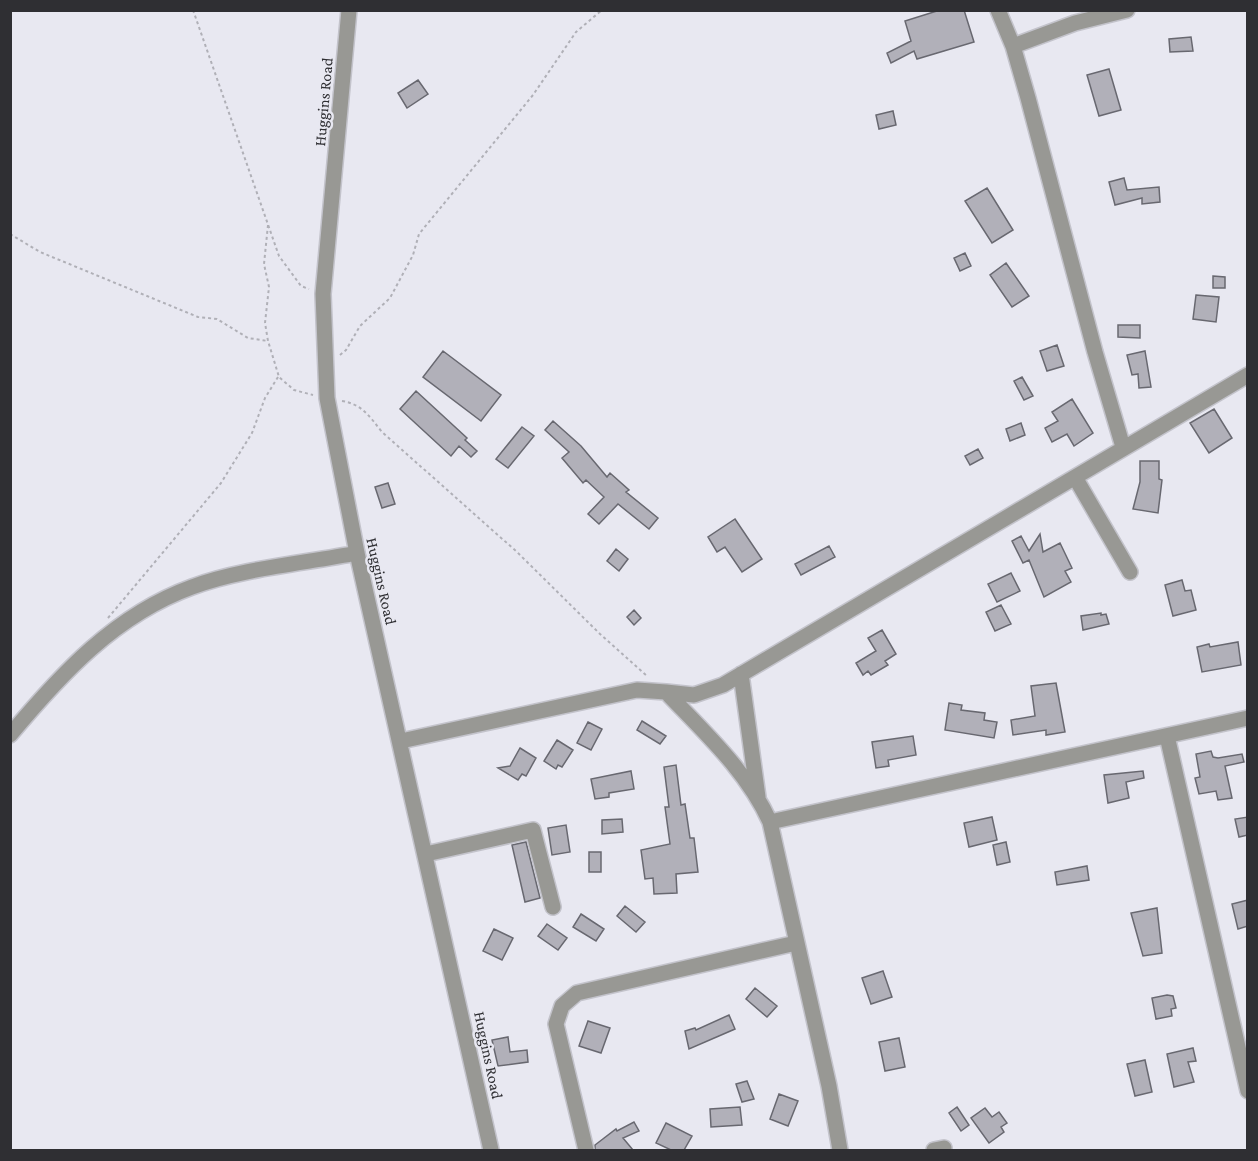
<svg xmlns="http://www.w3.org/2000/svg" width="1258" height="1161" font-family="'Crimson Pro',serif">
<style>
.building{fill:#b1b0b9;stroke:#686870;stroke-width:1.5}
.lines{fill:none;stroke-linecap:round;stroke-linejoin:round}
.minor-casing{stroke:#c3c3cb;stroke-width:18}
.path{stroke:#b0b0b7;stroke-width:2;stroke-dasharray:3 3;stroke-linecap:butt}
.minor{stroke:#989894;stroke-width:15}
.labels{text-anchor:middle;stroke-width:5;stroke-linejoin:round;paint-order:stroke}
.street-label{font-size:16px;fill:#2f2f33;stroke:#e8e8f1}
</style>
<rect width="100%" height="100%" fill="#e8e8f1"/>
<path class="building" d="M940,10H964L974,42L917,59L914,51L891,63L887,53L911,41L905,21Z
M1191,37L1193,51L1170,52L1169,39Z
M1109,69L1121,110L1099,116L1087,75Z
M418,80L428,94L407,108L398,93Z
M893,111L896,125L879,129L876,115Z
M1124,178L1127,190L1159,187L1160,202L1142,204V198L1115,205L1109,182Z
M987,188L1013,230L992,243L965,201Z
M965,253L971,266L960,271L954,258Z
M1006,263L1029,296L1012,307L990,275Z
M1213,276L1225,277V288H1213Z
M1196,295L1219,297L1216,322L1193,319Z
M1118,325H1140V338L1118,337Z
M1057,345L1064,366L1047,371L1040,351Z
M443,351L501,395L481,421L423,377Z
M1145,351L1151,387L1139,388L1138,374L1132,375L1127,355Z
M1022,377L1033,396L1024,400L1014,381Z
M416,391L467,438L465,440L477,451L471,457L459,446L451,456L400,409Z
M1072,399L1093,433L1074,446L1067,434L1052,442L1045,428L1058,421L1052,412Z
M1214,409L1232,438L1209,453L1190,423Z
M553,421L581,446L607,477L610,473L629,490L626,492L658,518L649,529L618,504L599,524L588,514L604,497L586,480L583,483L562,458L569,452L545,430Z
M1021,423L1025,435L1010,441L1006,429Z
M522,427L534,436L508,468L496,459Z
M978,449L983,458L970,465L965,456Z
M1140,461H1159V479L1162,480L1158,513L1133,509L1140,482Z
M388,483L395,504L382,508L375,487Z
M735,519L762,559L742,572L725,547L717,552L708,537Z
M1040,534L1043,552L1060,543L1072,568L1065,571L1071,582L1044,597L1029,560L1023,563L1012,541L1021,536L1029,551Z
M829,546L835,557L801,575L795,564Z
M616,549L628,559L619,571L607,561Z
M1011,573L1020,591L997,602L988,584Z
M1182,580L1185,591L1191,590L1196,610L1173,616L1165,585Z
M1001,605L1011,624L995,631L986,612Z
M634,610L641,618L634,625L627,617Z
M1101,613V615L1106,614L1109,624L1083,630L1081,616Z
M882,630L896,654L885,661L888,665L871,675L868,671L863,675L856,663L876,651L868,638Z
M1238,642L1241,665L1202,672L1197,647L1209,644L1210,647Z
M1056,683L1065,732L1046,735V730L1013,735L1011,720L1035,716L1031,686Z
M949,703L962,705L961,710L985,713L984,720L997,722L994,738L945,730Z
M642,721L666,736L660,744L637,730Z
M588,722L602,729L591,750L577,743Z
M913,736L916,755L888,760L889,766L876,768L872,742Z
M557,740L573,750L562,767L558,765L556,769L544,761Z
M520,748L536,758L526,776L522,774L518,780L498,768L510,766Z
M1211,751L1213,757L1218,758L1242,754L1244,762L1225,766L1232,798L1218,800L1216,791L1199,794L1195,778L1200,777L1196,754Z
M676,765L681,805L685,804L690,838H694L698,872L676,874L677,893L654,894L653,878L645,879L641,850L670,844L665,807H669L664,767Z
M631,771L634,789L609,793V797L595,799L591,779Z
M1143,771L1144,778L1126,782L1129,798L1108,803L1104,775Z
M992,817L997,840L969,847L964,823Z
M1248,817V835L1239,837L1235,819Z
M622,819L623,832L602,834V820Z
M566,825L570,852L552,855L548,828Z
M526,842L540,898L525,902L512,845Z
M1006,842L1010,862L997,865L993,845Z
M589,852H601V872H589Z
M1087,866L1089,880L1057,885L1055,872Z
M1248,900V926L1238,929L1232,904Z
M625,906L645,922L636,932L617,916Z
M1157,908L1162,953L1143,956L1131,913Z
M581,914L604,929L596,941L573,927Z
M547,924L567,938L558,950L538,936Z
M494,929L513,938L502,960L483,951Z
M883,971L892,997L871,1004L862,978Z
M755,988L777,1006L767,1017L746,999Z
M1167,995L1173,996L1176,1008L1171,1009L1172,1016L1156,1019L1152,998Z
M729,1015L735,1029L689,1049L685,1031L695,1028L696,1030Z
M588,1021L610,1028L601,1053L579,1046Z
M508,1037L510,1052L527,1050L528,1062L498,1066L492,1040Z
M899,1038L905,1067L885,1071L879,1042Z
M1193,1048L1196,1061L1188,1062L1194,1082L1174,1087L1167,1054Z
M1145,1060L1152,1092L1135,1096L1127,1064Z
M747,1081L754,1099L742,1102L736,1084Z
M779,1094L798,1101L788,1126L770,1119Z
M740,1107L742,1125L711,1127L710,1109Z
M957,1107L969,1125L961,1131L949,1113Z
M985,1108L992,1117L999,1112L1007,1123L1001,1127L1004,1132L989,1143L971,1118Z
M634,1122L639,1131L623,1138L633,1150H595V1145L616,1129L617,1131Z
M666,1123L692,1136L684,1150H671L656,1143Z"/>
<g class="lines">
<g class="minor-casing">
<path id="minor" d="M349,10L323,294L327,398L357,553L491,1150
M998,10L1013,46L1028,98L1095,352L1123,447
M1013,46L1075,23L1127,10
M1076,479L1130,572
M741,674L758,797
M666,692L694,695L723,685L1248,375
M10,735C61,674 115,615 192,587C239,569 306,563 357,553
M1167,736L1248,1091
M401,741L637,690L666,692C704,732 747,771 770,822L829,1086L840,1150
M770,822L1248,718
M426,854L533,830L553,907
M586,1150L556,1024L562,1006L577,993L796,943
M934,1150L944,1148"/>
</g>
<path class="path" d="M193,10L279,256L301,286L309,289
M268,225L264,264L269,287L265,323L268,341L279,377L294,390L313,395
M10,234L40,252L198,317L217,319L248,338L268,341
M340,355L346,350L360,326L390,298L413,255L419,234L533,95L576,32L602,10
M342,401C362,404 370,417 382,432L517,552L600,634L648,677
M108,618L221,483L252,433L265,398L278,377"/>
<use href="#minor" class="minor"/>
</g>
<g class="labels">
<g class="street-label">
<text transform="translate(323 102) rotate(-85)" y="6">Huggins Road</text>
<text transform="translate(382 581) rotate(77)" y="6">Huggins Road</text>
<text transform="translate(489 1055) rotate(78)" y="6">Huggins Road</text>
</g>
</g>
<rect width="1258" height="1161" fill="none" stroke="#2f2f33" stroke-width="24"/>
</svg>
